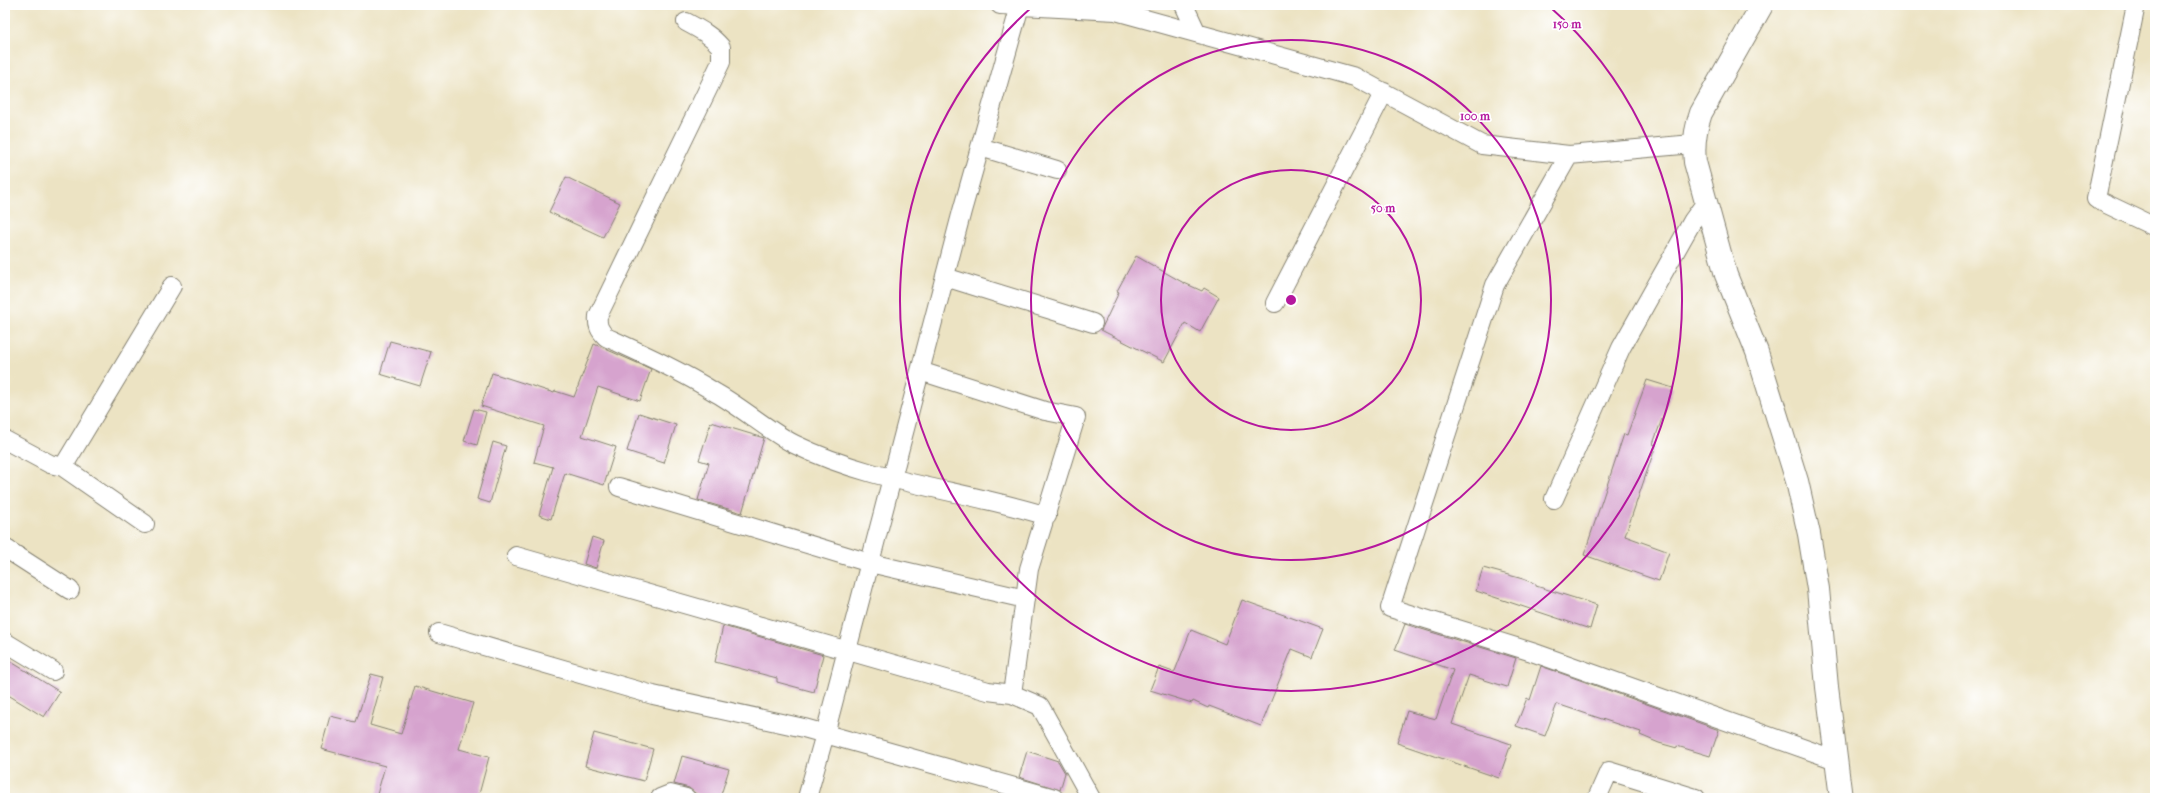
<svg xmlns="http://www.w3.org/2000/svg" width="2160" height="803" font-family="'IM FELL French Canon',serif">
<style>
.building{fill:#d6a3ce}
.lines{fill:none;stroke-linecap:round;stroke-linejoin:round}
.minor-casing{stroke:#848070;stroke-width:20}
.tertiary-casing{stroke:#848070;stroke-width:24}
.minor{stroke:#fff;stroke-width:18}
.tertiary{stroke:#fff;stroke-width:22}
.ring{fill:none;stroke:#b5179e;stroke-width:2}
.centre{fill:#b5179e;stroke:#fff;stroke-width:2}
.ring-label{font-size:12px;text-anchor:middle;font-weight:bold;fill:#b5179e;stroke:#fff;stroke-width:3.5;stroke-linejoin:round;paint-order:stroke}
</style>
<rect width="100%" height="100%" fill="#fff"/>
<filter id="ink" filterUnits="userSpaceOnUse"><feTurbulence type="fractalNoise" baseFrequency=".025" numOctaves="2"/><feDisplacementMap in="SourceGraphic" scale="8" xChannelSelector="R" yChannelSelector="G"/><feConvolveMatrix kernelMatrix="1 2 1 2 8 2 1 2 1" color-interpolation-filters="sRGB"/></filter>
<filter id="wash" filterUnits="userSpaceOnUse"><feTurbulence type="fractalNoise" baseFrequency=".012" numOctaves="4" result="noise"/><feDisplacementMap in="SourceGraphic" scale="16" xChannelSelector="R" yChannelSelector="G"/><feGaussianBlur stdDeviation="0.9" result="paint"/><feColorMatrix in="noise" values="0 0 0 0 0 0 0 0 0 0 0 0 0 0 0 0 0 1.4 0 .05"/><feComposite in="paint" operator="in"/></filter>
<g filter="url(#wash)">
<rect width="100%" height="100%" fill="#ece3c3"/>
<g id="blocks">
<path class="building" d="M566,177L620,203L603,237L549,212Z
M1136,256L1182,282L1202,291L1204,288L1219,297L1200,332L1185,323L1164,362L1101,330L1119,292L1117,291Z
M390,341L431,352L420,386L380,374Z
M594,344L651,369L640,401L598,387L582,436L616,447L604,485L565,473L551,519L539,515L553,467L534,462L544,426L481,406L492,373L554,393L555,391L574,397Z
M1647,380L1673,388L1653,444L1656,445L1625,536L1669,552L1659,581L1584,555L1624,434L1627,435Z
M474,409L486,412L477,445L464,441Z
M639,413L676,425L664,463L627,451Z
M711,422L764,438L742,513L698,500L709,463L699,460Z
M493,442L506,446L490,503L477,499Z
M592,537L604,541L596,568L584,564Z
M1483,568L1523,579L1536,584V586L1597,605L1590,629L1476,591Z
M1242,600L1323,629L1312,657L1292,649L1261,726L1209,706L1208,708L1193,701L1192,703L1150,690L1159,667L1173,672L1175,671L1191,630L1225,644Z
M1405,624L1516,658L1507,687L1469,675L1452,724L1511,744L1499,778L1397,743L1407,711L1436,719L1453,670L1395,650Z
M723,626L823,655L814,692L777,682V678L715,662Z
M5,658L60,692L44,717L5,693Z
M1541,666L1719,730L1710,756L1677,746V748L1659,743L1640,735L1641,732L1557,704L1545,736L1516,726L1527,698L1530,700Z
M371,674L383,677L370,725L401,734L415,686L473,703L459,749L489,757L478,798H376L385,766L321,749L330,716L356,722Z
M594,733L653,749L644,781L585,766Z
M1027,751L1058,761L1065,773L1060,790L1019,777Z
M682,756L729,769L720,798H709L696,794L689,788L674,784Z"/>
</g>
</g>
<g filter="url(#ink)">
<use href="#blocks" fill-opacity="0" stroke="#848070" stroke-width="1"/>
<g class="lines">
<g class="minor-casing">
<path id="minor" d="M1000,5L1116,11L1355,77L1482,145L1569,155L1693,144
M1184,5L1197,33
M2136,5L2096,199L2155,227
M686,22C699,29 711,35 721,47V62L598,316C597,325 599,330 606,337C643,354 681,371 716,393C743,408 767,430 794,444C873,483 964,490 1047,516
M980,147L1057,170
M1569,155L1495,285L1390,608L1532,652L1836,760
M945,277L1093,323
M1275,303L1384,92
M920,371L1045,411L1076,417L1029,569L1012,694
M5,440L50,464L63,467L145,524
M63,467L172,286
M619,487L870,563L1025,599
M1554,499L1621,348L1693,220L1706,202
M5,548L70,590
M516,556L988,691L1012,694L1040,706L1091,798
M439,633L653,695L804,728L1054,798
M5,642L53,671
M660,798L670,794L686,798
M807,798L825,734L962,211L1020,6
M1597,798L1609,771L1696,798"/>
</g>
<g class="tertiary-casing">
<path id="tertiary" d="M1762,5L1701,113C1695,130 1693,144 1695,162L1726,275L1757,352L1797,481L1809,534L1818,589L1827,687L1841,798"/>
</g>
<use href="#minor" class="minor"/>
<use href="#tertiary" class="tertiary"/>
</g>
</g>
<g class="ring">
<circle cx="1291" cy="300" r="130"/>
<circle cx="1291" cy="300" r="260"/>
<path d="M1550 7A391 391 0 1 1 1032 7"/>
</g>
<circle cx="1291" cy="300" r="6" class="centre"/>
<g class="ring-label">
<text x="1567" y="28">150 m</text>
<text x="1475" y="120">100 m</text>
<text x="1383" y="212">50 m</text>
</g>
<rect width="2160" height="803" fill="none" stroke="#fff" stroke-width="20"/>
</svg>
